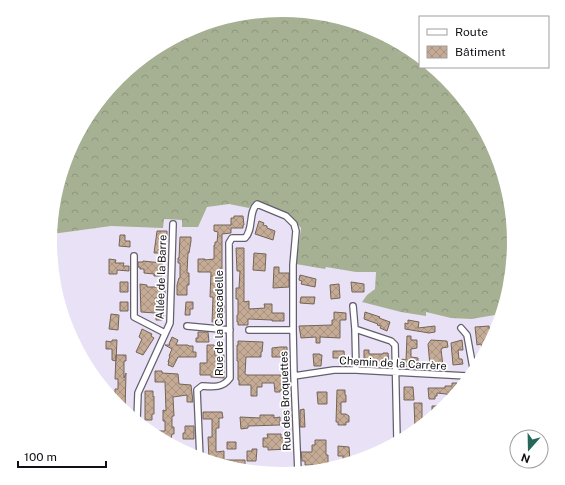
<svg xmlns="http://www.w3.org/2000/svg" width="565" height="485" font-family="'Public Sans',sans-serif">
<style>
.forest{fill:url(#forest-crowns)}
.building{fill:url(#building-cross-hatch);stroke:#746558}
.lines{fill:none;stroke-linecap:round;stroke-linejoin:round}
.minor-casing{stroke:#645e6f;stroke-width:8}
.minor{stroke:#fff;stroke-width:5.5}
.labels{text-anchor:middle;stroke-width:3.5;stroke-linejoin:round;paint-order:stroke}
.street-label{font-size:11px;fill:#110f15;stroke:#fff}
</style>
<defs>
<pattern id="forest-crowns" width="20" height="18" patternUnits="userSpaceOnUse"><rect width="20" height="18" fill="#a6b092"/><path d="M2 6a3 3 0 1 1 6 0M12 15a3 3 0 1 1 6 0" fill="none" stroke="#8e967d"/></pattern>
<pattern id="building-cross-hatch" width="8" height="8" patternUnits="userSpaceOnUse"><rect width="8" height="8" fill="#c5ab95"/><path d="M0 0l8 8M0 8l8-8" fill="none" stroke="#a89280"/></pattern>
</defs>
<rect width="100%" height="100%" fill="#e9e2f6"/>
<path class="forest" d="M283,10L372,28L420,60V67H430L447,78L497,154L515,243L501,314L471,319L451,318L426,312V316L401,312L362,302L367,295L375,289L376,272H356L326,267L325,269L296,264L301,228L292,218L285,212L255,200L249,208L229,204L207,207L198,227H182V220L164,219L163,228L111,226L52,234L68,153L118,78L194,28Z"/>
<path class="building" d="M234,216H243L244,225H243V228H231V233L222,234V269H220V272L218,273L219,289H221V303L224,304V313H221V316H218L219,322H212L213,297H210L211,272H198V259H205V260L214,259V245H215V242H217L218,232L214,231V225H231V218H234Z
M259,221L264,223L263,225L267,226V228L275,231L273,240L255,234Z
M157,231H167V237H164V242H161V253H154Z
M120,235H125V241H130V247L119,246Z
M180,237H191V241L189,253H188L187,273H189V285H187V295H177V285L179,278H180V263H178V258H179Z
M236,248H244V302L249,301V309L265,308L264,304H272V313H284V321H272V320L248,319V325H238V322H237V315H238V299H236V288H239L240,271H237Z
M254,253L266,254L265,271L253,270Z
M109,259L116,260L115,263H124L123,266H129V271L117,270V274H109Z
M143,261L162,263V276H154V274L144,273V269H140V267H138V262H143Z
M274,267H279V273H289V287L273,288Z
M300,275L316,279L315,287L301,284L302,281L299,280Z
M120,282H128V292H120Z
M351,282L364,284V292H352Z
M140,284L147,285V287H165V295H161V298H155V307L163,308V320H156V314L155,313L141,312Z
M339,284L340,298L331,299L330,285Z
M301,297H315L314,304L300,303Z
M120,302H128V311H120Z
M186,302H193V309H190V315H185Z
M334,312L346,313V320H340V338L320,337V343H316V337L301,338L299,326L332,325V320H334Z
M365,312L380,317L379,318L390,322L387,331L380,328L381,326L377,325L378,324L364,319Z
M111,314L119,315L118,330L109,329Z
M408,320L419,322L418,328L435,326V332L429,333L405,329V323L408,324Z
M489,326L490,332L493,331L494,336L490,337L491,341L483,353L481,344L477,345L475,327Z
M142,329L152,334L151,336L154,338L143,355L136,352L142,339L139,337Z
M198,332H208L209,342H196V338H198Z
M407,336H411V340H417V348L411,349V357L418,358V367L402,366V359L406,360Z
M172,337L178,340L176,345H188L189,346H193V352H196V357H178L173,367L168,365L169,362H168L170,356H169L172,349L165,345H170L169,344Z
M112,340H117L116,361L112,360V349H106V341L112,342Z
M431,340L447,341L448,347L442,348V349H441L443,366H430L428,344Z
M462,340L463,350H458L459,359H462L463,364L453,365L451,343Z
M238,341L263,342L262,352H261V357H246L245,374L247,375H283L284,390H280V392H275L274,383H262V387H257V396H251V385H239V380H238V361H237V345H238Z
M207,345H214L215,356L224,355V378L211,377V375H200V363H207Z
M280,347H287V357H272V348Z
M364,350H369V354H383V353H388L389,362H387V365L364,364Z
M333,351H344L345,364H339V358H333Z
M313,354H320V355H322L321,366H314Z
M116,355H126V361H124V378L126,373L125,412L118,407L115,402V389H118V379H115Z
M155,371H162V373L178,374L179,384L191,385L193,402H187V395L173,397L174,416H172V427H174V434H172L171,439H166L154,431H165V421H163V410L166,411L165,382H155Z
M452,383H457V386H461L455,395L452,396L446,394L437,393V396H435V399H429L428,388H445V386H452Z
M404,387H413L414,400H404Z
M337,390H345V395H346V402H341V414H346L349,416V422H346V425H338V422H336Z
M145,391H153V397L154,396V414H152V420H145Z
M317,392H327V404H318Z
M414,403H422V423L415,428Z
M432,406H439V412L432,417Z
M304,409L305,427H300V410Z
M203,412H222L223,418H219V428H216V452L224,451V460H245V467L209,460L208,437H212V419H203Z
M260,415H274V418L280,417V425L248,426V428L241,429L240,417L260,418Z
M185,426H194V439H183V433H185Z
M267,434H281V438L288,437L289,449L268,450V447H263V438H268Z
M315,440H326V455H328V466L313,469V465H305V461H302L301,452H312V445H315Z
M227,442H236V449H227Z
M338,446L349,447L350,462L343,463V456H338Z
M252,449H257L256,461H247V451H252Z
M263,469H279V474L263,471Z"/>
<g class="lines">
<g class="minor-casing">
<path id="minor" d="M134,256V317L165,333
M353,306L355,329
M187,326L230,330
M461,328L467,335L473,368
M249,330H293
M356,370L355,329L391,341L395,345L397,440
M294,376L334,370H356L467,376
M446,408L449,403
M137,420L138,393L170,323L173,224
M200,459L197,390L202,386C213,387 223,388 230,378L229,243L232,238H245C254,229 248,212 257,204L286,216L294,224L296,231L293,265V330L294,376L298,472"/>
</g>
<use href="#minor" class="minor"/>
</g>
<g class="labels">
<g class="street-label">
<text transform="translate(161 277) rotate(-88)" y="4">Allée de la Barre</text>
<text transform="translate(219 323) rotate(-90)" y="4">Rue de la Cascadelle</text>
<text transform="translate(393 363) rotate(3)" y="4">Chemin de la Carrère</text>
<text transform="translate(285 401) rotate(-92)" y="4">Rue des Broquettes</text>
</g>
</g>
<path d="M0 0H565V485H0ZM57 242a225 225 0 1 1 450 0a225 225 0 1 1-450 0Z" fill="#fff" fill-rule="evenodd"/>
<rect x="419" y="16" width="130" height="52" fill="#ffffff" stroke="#a09fa1"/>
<rect x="427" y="29" width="20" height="6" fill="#ffffff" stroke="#a09fa1"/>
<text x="455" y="36" font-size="12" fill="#110f15">Route</text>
<rect x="427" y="46" width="20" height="12" fill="url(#building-cross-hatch)" stroke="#a09fa1"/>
<text x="455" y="56" font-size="12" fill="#110f15">Bâtiment</text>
<g transform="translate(529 449) rotate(200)"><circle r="19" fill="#ffffff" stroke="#a09fa1"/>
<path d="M0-3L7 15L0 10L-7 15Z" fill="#256859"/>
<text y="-6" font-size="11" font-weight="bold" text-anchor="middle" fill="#110f15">N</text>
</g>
<path d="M18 461v6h88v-6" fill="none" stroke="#110f15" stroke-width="2"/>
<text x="24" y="461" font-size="12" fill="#110f15" stroke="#ffffff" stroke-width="3" paint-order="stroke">100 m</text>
</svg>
